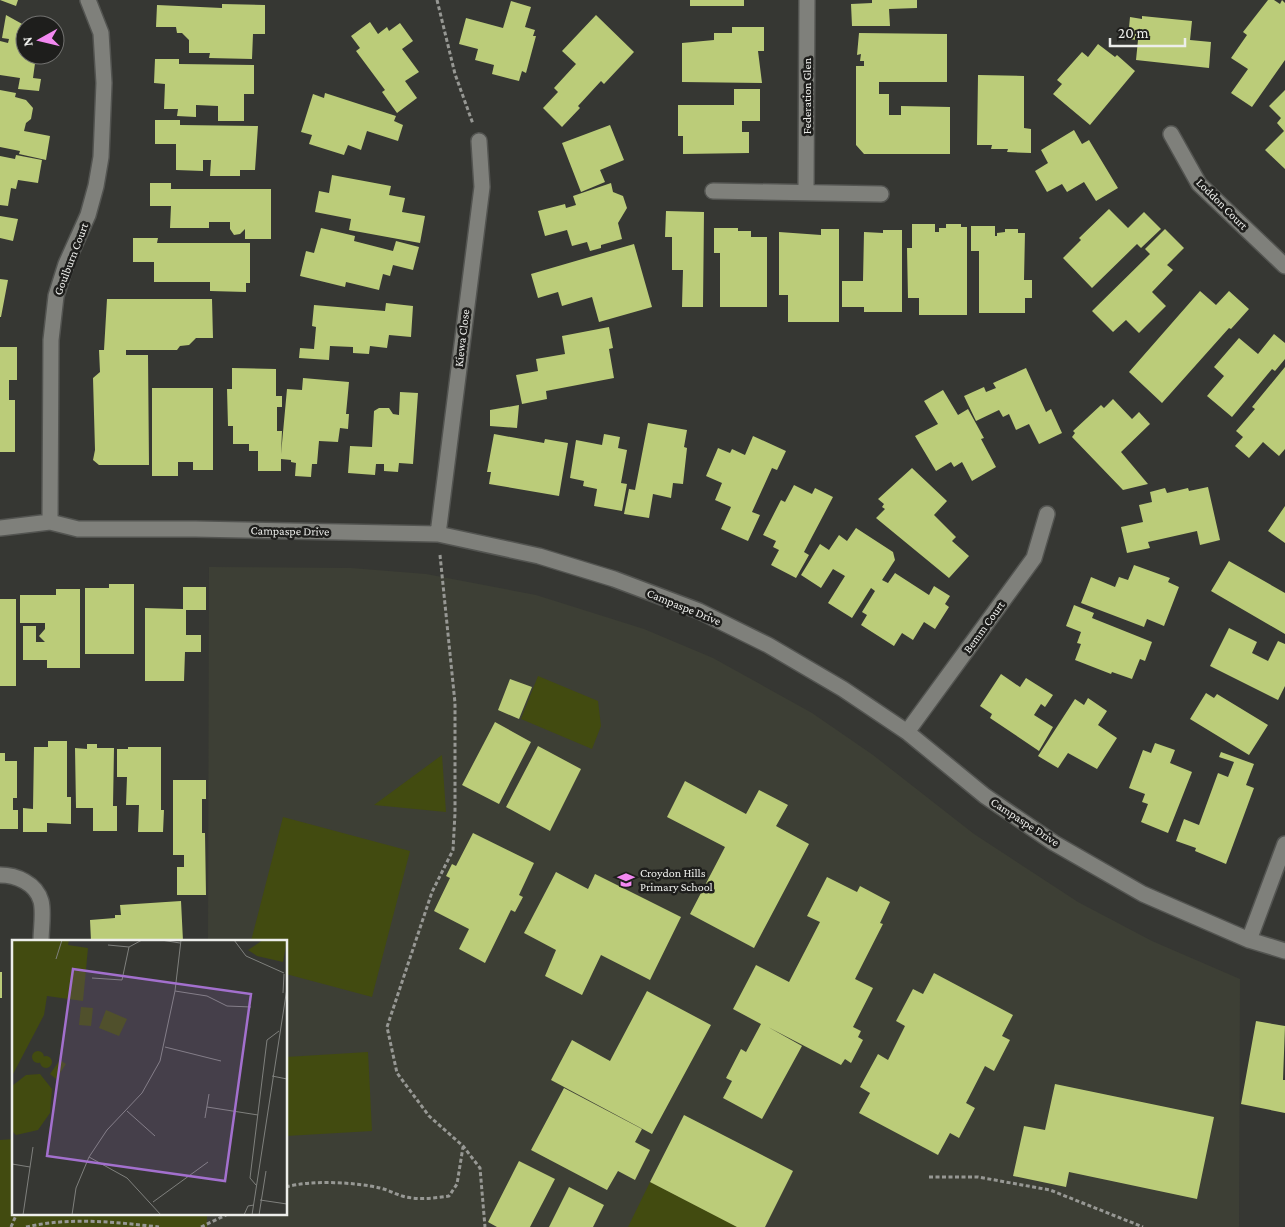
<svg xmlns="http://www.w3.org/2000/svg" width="1285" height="1227" font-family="'Crimson Pro',serif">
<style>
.built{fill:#3d3f35}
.green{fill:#424b10}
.building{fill:#bbcc79}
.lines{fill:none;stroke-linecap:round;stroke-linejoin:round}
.street-casing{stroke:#535451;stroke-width:18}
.path{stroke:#979894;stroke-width:3;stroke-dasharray:4 2.5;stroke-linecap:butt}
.street{stroke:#7f807b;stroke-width:15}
.labels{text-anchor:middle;stroke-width:5;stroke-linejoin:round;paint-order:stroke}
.street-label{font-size:12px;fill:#edeeeb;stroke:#1e1e1c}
.poi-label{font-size:12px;fill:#edeeeb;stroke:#1e1e1c;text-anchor:start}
.inset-road{fill:none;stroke:#7f807d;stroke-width:1}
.view{fill:#a370ce;fill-opacity:0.15;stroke:#a370ce;stroke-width:2.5}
.inset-edge{fill:none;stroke:#edeeeb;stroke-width:2.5}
</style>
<rect width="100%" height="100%" fill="#363733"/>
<path class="built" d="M209,567L351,568L426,574L536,595L644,629L713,658L812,713L873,755L974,834L1078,902L1152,941L1240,979L1239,1227H207V1213H286V941H208Z"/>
<path class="green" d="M538,676L598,701L601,726L592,749L521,719Z
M442,755L446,812L374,805Z
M283,817L410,851L372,997L286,974V941H251Z
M368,1052L372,1131L286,1136V1057Z
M14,1139V1213H207V1227H0V1140Z
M650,1182L738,1227H628Z"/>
<path class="building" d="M0,0H18L16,6Z
M690,0H744V6H690Z
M872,0H917V8L889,9L890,26H852L851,4L872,3Z
M1268,0H1274L1280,4L1282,0L1285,3V60L1252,107L1231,93L1248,69L1231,58L1247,35L1243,32Z
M511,1L531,7L525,27L535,30L533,36H536L526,73L522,71L519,81L492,74L494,65L475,60L478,49L459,44L466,18L503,28Z
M222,4L265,5V34H253L252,59L209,58L210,53H189V40L182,33H177L176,27H156L157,5L222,8Z
M6,15L24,25L22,39L25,40L23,54L36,56L33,78L41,79L39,91L18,89L20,78L0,75V41L8,43L9,39L2,38Z
M596,15L634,52L604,84L601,81L578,106L580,108L562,127L543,108L558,92L554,88L576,64L562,51Z
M1142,16L1192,21L1190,40L1211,42L1209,68L1136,60L1138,40L1128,39L1130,17L1142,19Z
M370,22L378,34L387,27L389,31L400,23L413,41L402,49L419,72L405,81L417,98L397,113L382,92L385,90L356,51L360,48L351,36Z
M732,27H764V51H758L762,83L682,82V43L714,40V33H732Z
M859,33L947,34V82H879V94H889V115H901V106L950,107V154H864L856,145V66H864V61H860L861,54L857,55Z
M1098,44L1115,57L1117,55L1135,71L1090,125L1053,94L1062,84L1057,80L1082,52L1088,57Z
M155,59H179V64L254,65V94H244V121H218V106L196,105V117L177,116L178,109H164L165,84L154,83Z
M978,75L1024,76V128L1031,129V153L1007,152L1008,149H991L992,145H977Z
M734,89H760V121H742V132H749V153L683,154V136H678V105H734Z
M0,90L16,93L15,97L26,100L33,108L31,119L26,123L24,131L50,136L46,160L19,154L20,151L0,147Z
M1285,90V169L1265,150L1284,131L1277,123L1281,118L1269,106Z
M325,93L396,116L394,121L403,125L398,141L367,131L361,150L348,145L344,155L309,144L312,135L301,132L313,94L324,98Z
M155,120H180V125L258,126L255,170H240V176H210L211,160H203V171L176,170V144H155Z
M610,125L624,160L600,170L605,182L581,192L562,143Z
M1074,130L1082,144L1089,140L1118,188L1096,201L1084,182L1067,192L1062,184L1047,192L1035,171L1048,163L1041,150Z
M16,155L42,160L38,183L18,180L16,189L11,188L8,206L0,205V156L15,159Z
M332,175L391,186L389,195L405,198L402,212L425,216L420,243L349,230L351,219L315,212L319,191L329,193Z
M150,183H171V189H271V239H245V229L240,234L234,235L230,229V222H209V228H170L171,206H150Z
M611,183L613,192L623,196L627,208L618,223L622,239L601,245V248L590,251L587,242L572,246L567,230L545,236L538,211L565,204L566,208L576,205L573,196Z
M1109,209L1128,228L1144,212L1161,229L1141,248L1137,244L1092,288L1063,258L1081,240L1079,238Z
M666,211L704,212L703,307H682L683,270H672V237H665Z
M0,216L18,219L13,241L0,238Z
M912,224H935V232H939V228H946V224H961V227H967V315H919V298H908L907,248H912Z
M971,226H995V236H997V233L1005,232V229H1018V233H1025L1024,280H1032V298H1025V313H979V251H971Z
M321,228L355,236L354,241L393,251L396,241L419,247L413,270L393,265L390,276L383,274L379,290L346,282L345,287L300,276L306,251L314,253Z
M714,228H738V231H751V237H767V307H720V253H714Z
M821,229H839V322H788V295H779V232L821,235Z
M1165,229L1184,248L1167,265L1173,270L1152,292L1166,306L1139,333L1126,320L1113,332L1092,311L1150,254L1145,249Z
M883,230H902V312H864V307H842V281H863L864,232L883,233Z
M133,238H158L157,243H250V283H246V292L210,291V282H154V262H133Z
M634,244L652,307L599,322L592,297L562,306L558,292L538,298L531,274Z
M0,279L8,280L1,317H0Z
M1200,291L1216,305L1229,291L1249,309L1231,329L1229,328L1162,403L1129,372Z
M107,299H212L213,338H196L189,345L180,346L177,350H126V355H148L149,465H99L93,460L95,450L93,378L100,372L99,350H104Z
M386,303L413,306L411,337L389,335L387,348L370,346L369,354L353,353V347L330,346L329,360L299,358L300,348L314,349L316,327L312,326L314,305L385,311Z
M609,327L613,348L609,349L614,378L546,391L547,399L522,404L516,375L538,371L536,359L565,354L562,336Z
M1274,334L1285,343V359L1275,371L1272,369L1232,417L1207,396L1224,376L1214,367L1239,338L1258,354Z
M0,347H17V380H9V400H15V452H0Z
M1285,367V449L1279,456L1263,442L1249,458L1235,446L1243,437L1236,431L1255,409L1252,407Z
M232,368L276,369V396H282V407H277V431H282L281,454L287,389L302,390L303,378L349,382L346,414H349L348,429L340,428L338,442L319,441L317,464H312L311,477L295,476L296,463L291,462V460L281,459V471H258V451H249V444H233V426H228L227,389H232Z
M1026,368L1046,412L1051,409L1062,433L1039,444L1029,424L1016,430L1009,414L1003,417L999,410L976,421L964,396L984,387L986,392L996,388L993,383Z
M152,388H213V470H193V462H178V476H152Z
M943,390L958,415L968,409L984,438L981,439L996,467L972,481L962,462L954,467L951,462L936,471L915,436L938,424L924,401Z
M400,392L418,393L413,464L399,463L398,472L384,471V464H376L375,475L348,473L350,446L372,447L374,411L379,408H389L393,414L399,415Z
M1113,399L1132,419L1139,412L1150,424L1121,452L1148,484L1123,490L1072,437L1075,433L1073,431L1101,405L1104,408Z
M519,405L517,428L490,426V410Z
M648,423L687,430L684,447L687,448L683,484L673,483L671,498L653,494L649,518L624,514L629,489L635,490Z
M494,434L544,443L545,439L568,443L559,496L489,484L491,472H487Z
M604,434L620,437L618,448L627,450L621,483L627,484L622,511L594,506L597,489L583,486L584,481L570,478L576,440L602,445Z
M753,436L786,451L777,470L772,468L752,512L760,515L748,541L721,529L731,507L715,500L722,483L706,476L718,448L730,453L732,449L745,455Z
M912,468L947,501L934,515L956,537L952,541L969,556L949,578L876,518L885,509L882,507L884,504L878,499Z
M794,485L812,494L815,488L833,497L804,552L809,555L796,578L771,565L779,550L773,547L776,541L763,535L781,500L785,502Z
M1208,487L1220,540L1200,545L1197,531L1148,542L1150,548L1127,553L1121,527L1143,522L1139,505L1152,502L1150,492L1165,488L1167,493L1188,488L1189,491Z
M1285,506V543L1268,531Z
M856,528L893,552L895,560L882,580L888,583L895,573L929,595L934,586L950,596L945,604L949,607L935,629L924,622L913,640L902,633L894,646L861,625L867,615L862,612L875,591L871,588L852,618L828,603L845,576L833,569L821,588L801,575L820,544L829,550L839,535L847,541Z
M1229,561L1285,593V634L1211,591Z
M1134,565L1170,578L1168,582L1179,587L1164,626L1147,619L1144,627L1081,603L1091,577L1115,587L1119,577L1128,580Z
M109,584H134V654H85V588H109Z
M183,587H206V610H186V635H201V652H185L184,681H145V608L183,609Z
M56,589H80V668H47V660H23V626H36V642H45L39,636L45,629V623H20V595H56Z
M0,599H16V686H0Z
M1074,605L1094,613L1092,618L1152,642L1145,661L1140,659L1132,679L1112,672L1111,674L1075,660L1081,644L1077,643L1081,632L1066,626Z
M1229,628L1257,642L1252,653L1268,661L1278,641L1285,644V686L1278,700L1210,666Z
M1001,674L1020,687L1026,678L1053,695L1045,707L1041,704L1034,715L1053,727L1039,751L990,718L992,714L980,706Z
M510,679L532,687L519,719L498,710Z
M1206,693L1214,698L1217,694L1268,725L1249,755L1190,719Z
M1088,698L1107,711L1098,725L1117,738L1097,769L1068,753L1058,768L1038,756L1075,699L1084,705Z
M495,722L531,742L499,804L462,785Z
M48,741H67V797H71V824L47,823V832H23V808L33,809L34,747H48Z
M1155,743L1175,750L1170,763L1192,772L1168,833L1141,822L1148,804L1142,802L1145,794L1129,788L1143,750L1151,753Z
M87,744H97V748H114L113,806H117V831H93V808H76L75,748L87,749Z
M538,746L581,769L550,831L506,807Z
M128,747H161V810H164L163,832H138L139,805H126L127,777H117V749H128Z
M1221,752L1254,764L1246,785L1254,788L1226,864L1195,851L1196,848L1176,841L1184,819L1199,825L1218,773L1228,777L1234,762L1219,757Z
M0,753H5V761H17V798H13V810H18V829H0Z
M173,780H206V799H202V833H205L206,895H177V867H184V855H173Z
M685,781L746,814L759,790L788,805L776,826L809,844L754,948L690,914L725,847L667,817Z
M473,833L534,863L519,895L523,897L515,912L511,910L485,963L459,949L469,929L434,911L450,878L446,876L452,864L456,866Z
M556,872L588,889L595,874L681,917L650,980L601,955L582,995L545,976L556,950L524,933Z
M827,877L857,892L860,886L890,902L880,923L883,924L855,979L873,988L853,1027L861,1031L858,1037L863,1040L851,1063L845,1059L841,1065L768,1027L802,1046L762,1119L723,1098L732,1081L726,1078L741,1049L746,1052L761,1024L733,1009L756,965L789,982L820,922L807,916Z
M181,901L183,941H91L90,920L115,918V915H121L120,905Z
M0,972H2V998H0Z
M934,973L1013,1015L1002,1036L1010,1040L994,1071L985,1066L966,1103L975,1108L959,1138L950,1133L938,1155L859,1113L870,1093L860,1087L878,1054L888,1060L905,1026L896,1021L913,989L923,994Z
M647,991L711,1025L652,1134L551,1080L572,1040L610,1061Z
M1256,1021L1285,1026L1283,1080H1285V1113L1241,1104Z
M1055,1084L1214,1117L1197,1199L1069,1172L1066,1187L1013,1176L1024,1126L1045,1130Z
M564,1088L642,1129L635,1142L650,1150L635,1180L618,1171L607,1190L531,1150Z
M684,1115L793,1171L765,1227H737L650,1182Z
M519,1161L555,1179L530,1227H497L488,1222Z
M569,1187L604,1205L593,1227H549Z"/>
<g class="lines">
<g class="street-casing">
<path id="street" d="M1171,134L1199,184L1285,266
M713,191L881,194
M806,191L807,0
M50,522L51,340L56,296L66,264L88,215L96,186L101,157L104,83L101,33L88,0
M0,528L50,522L78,529H195L438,534L539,556L614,579L699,611L768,645L843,689L907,732L985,796L1054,843L1143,894L1249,940L1285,951
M438,534L482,187L479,141
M907,732L1034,558L1047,514
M0,875C16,875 36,883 41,901C44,912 41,929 41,941
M1249,940L1285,844"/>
</g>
<path class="path" d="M437,0L455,74L473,124
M440,555L455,703V813L453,850L432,892L387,1027L397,1073L429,1116L463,1146L480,1168L485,1227
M929,1177H978L1050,1190L1143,1227
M286,1187C310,1180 355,1182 380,1188C389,1190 397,1195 406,1197C420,1200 435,1198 449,1196L457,1184L463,1147
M11,1227L17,1213
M26,1227C70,1217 114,1222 159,1227
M201,1227L230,1213"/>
<use href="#street" class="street"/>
</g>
<defs>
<g id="school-bare" transform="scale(1.35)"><path d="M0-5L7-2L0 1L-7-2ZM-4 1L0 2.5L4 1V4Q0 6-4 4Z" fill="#f389f1" stroke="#1e1e1c" stroke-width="2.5" paint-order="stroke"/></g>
</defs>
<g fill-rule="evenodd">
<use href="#school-bare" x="626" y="880"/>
</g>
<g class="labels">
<g class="street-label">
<text transform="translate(807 96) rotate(-90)" y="4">Federation Glen</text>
<text transform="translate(1222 204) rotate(45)" y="4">Loddon Court</text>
<text transform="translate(71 259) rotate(-69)" y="4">Goulburn Court</text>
<text transform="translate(462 338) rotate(-83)" y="4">Kiewa Close</text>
<text transform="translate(290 531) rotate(1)" y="4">Campaspe Drive</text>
<text transform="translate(684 607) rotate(22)" y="4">Campaspe Drive</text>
<text transform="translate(984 627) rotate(-54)" y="4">Bemm Court</text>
<text transform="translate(1025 822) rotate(33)" y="4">Campaspe Drive</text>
</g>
<g class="poi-label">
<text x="640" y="877">Croydon Hills<tspan x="640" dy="14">Primary School</tspan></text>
</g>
</g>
<g transform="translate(12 940)">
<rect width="275" height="275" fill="#363733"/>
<path d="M0,0H57L56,5L76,8L71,61L35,56L32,75L0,136ZM251,0H275L271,22L245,16L236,10ZM69,67L81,68L79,86L67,85ZM94,70L115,79L107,96L87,88ZM20 117a6 6 0 1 1 12 0a6 6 0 1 1-12 0ZM28 122a6 6 0 1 1 12 0a6 6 0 1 1-12 0ZM48,120L54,124L44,139L38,134ZM28,134L40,149L38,173L26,190L4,195L0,191V146L14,135Z" fill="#424b10"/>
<path class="inset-road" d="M149,0L168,3M222,0L234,16L272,33M96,5L117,7M44,19L50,0M80,38L110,40L117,7L130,0M163,51L195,56L215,66L239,67M271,53L272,34M153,107L209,121M260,136L275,139M195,167L246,175M115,171L143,196M193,178L197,154M77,217L115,238L149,275M0,224L18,227M244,245L238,238L255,100L267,91M248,260L275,264M141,262L196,222M11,275L21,207M60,275L64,248L77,217L95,190L130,153L148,121L163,51L169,0M232,275L236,266L242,265M240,275L275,48M247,275L254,231"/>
<path class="view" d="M61,29L239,54L213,241L35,216Z"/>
<rect width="275" height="275" class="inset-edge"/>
</g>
<g transform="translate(40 40) rotate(262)"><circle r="24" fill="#1e1e1c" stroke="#71716f"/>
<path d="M0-4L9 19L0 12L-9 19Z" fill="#f389f1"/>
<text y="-8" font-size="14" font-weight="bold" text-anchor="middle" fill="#edeeeb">N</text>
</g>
<path d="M1110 38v8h75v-8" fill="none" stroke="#edeeeb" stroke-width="2.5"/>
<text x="1118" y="38" font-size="15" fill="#edeeeb" stroke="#1e1e1c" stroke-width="4" paint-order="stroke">20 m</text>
</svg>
